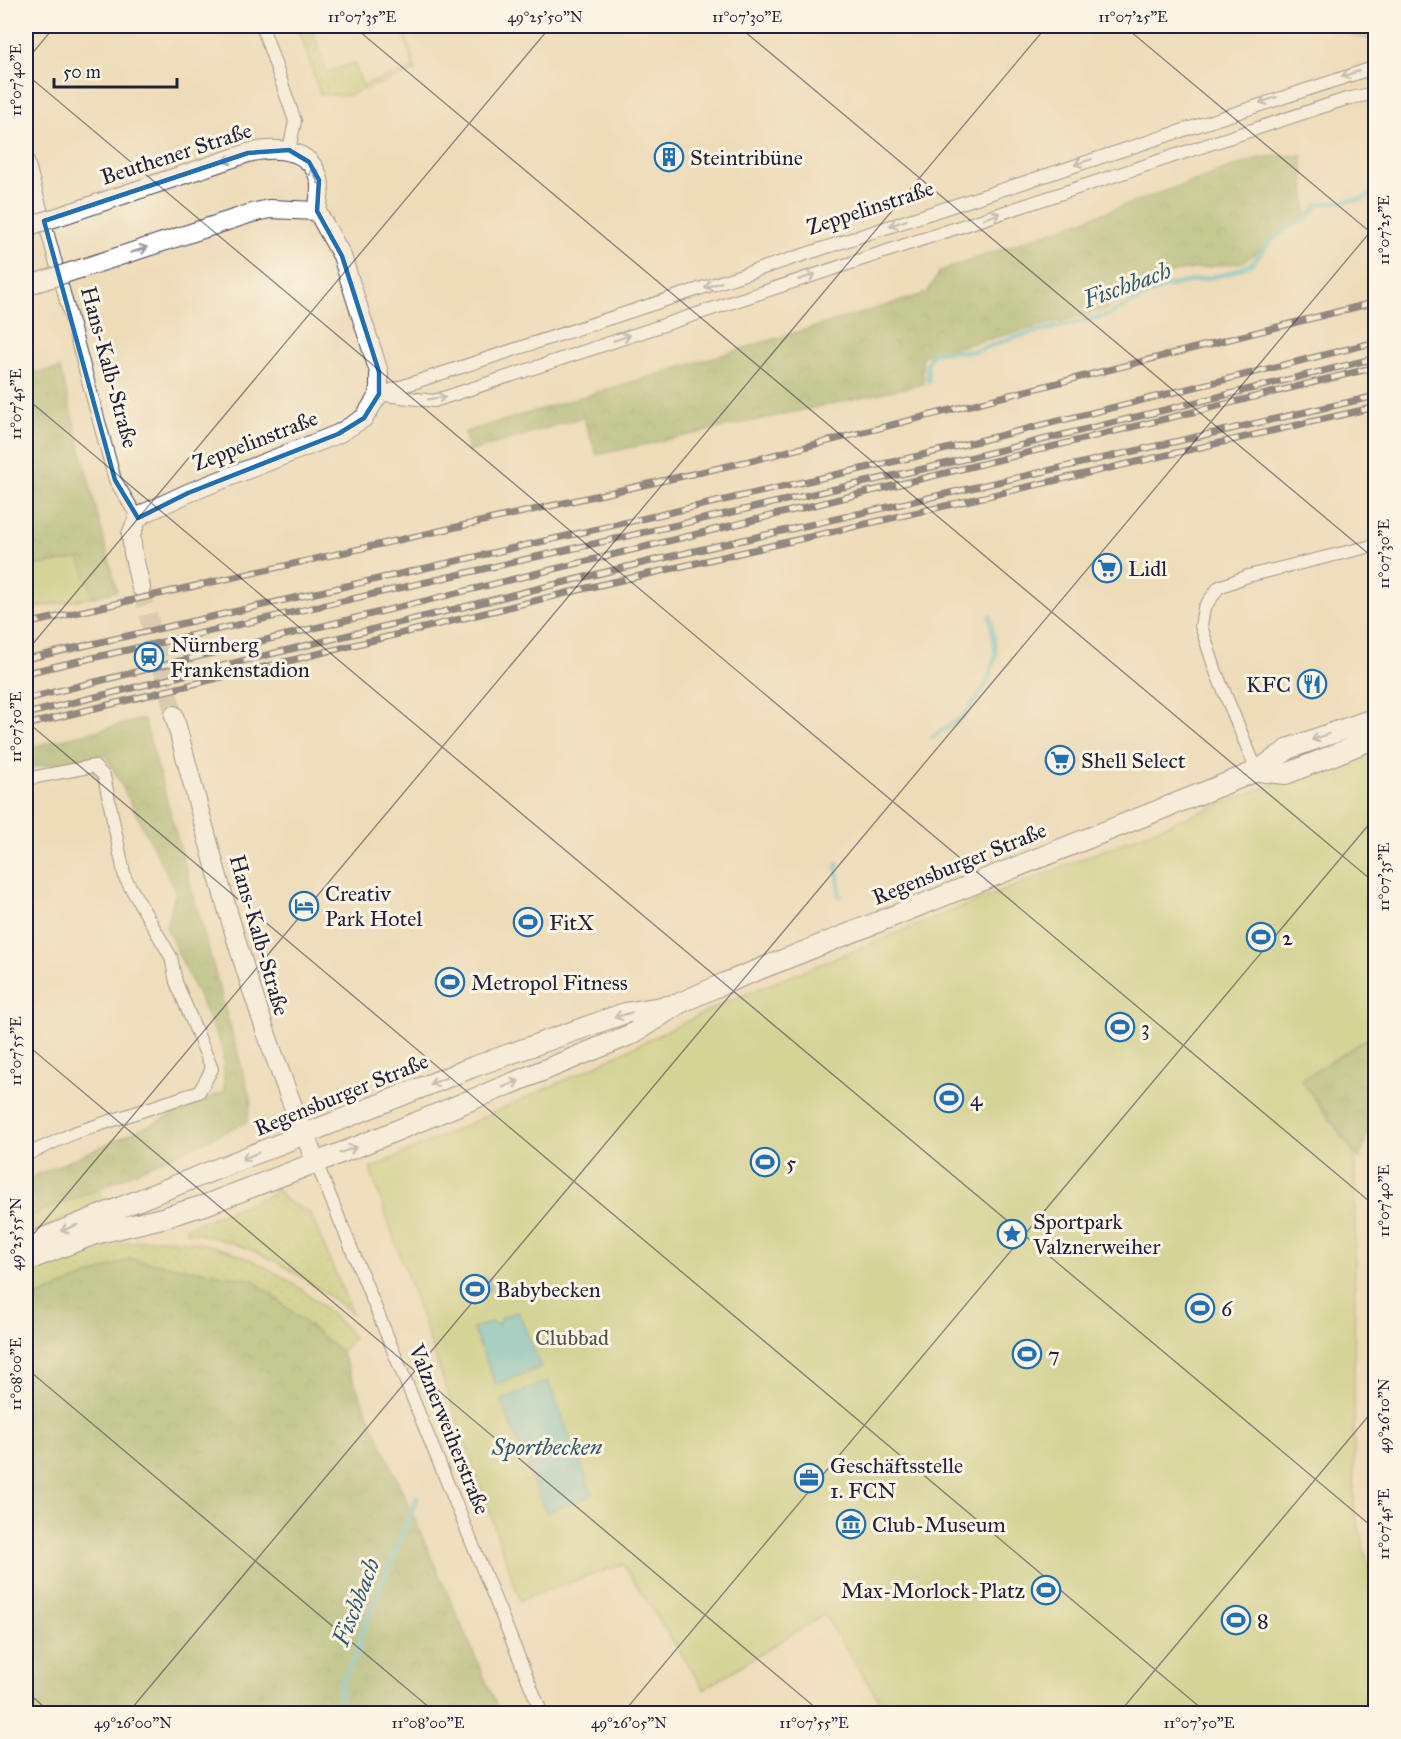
<svg xmlns="http://www.w3.org/2000/svg" width="1401" height="1739" font-family="'IM FELL Great Primer',serif">
<style>
.grass{fill:url(#grass-dots);stroke:#6c7654;stroke-width:1.5}
.forest{fill:url(#forest-crowns);stroke:#5a684e;stroke-width:1.5}
.green{fill:#b7cb6e;stroke:#6c7654;stroke-width:1.5}
.water{fill:#52bfca;stroke:#3a7082;stroke-width:1.5}
.lines{fill:none;stroke-linecap:round;stroke-linejoin:round}
.stream{stroke:#52bfca;stroke-width:5}
.secondary-tunnel{stroke:#c5b7a0;stroke-width:18;stroke-dasharray:18 9;stroke-linecap:butt}
.street-casing{stroke:#413e4e;stroke-width:14}
.secondary-casing{stroke:#413e4e;stroke-width:20}
.primary-casing{stroke:#413e4e;stroke-width:22}
.street{stroke:#fff;stroke-width:12}
.secondary{stroke:#fff;stroke-width:18}
.primary{stroke:#fff;stroke-width:20}
.rail-casing{stroke:#22223b;stroke-width:7}
.rail{stroke:#fcf5e5;stroke-width:4.5;stroke-dasharray:14;stroke-linecap:butt}
.secondary-bridge-casing{stroke:#413e4e;stroke-width:20;stroke-linecap:butt}
.secondary-bridge{stroke:#fff;stroke-width:18}
.oneway{stroke:#9c9ca7}
.marked{fill:none;stroke:#1f6fb2;stroke-width:4.5;stroke-linejoin:round}
.ticks{fill:none;stroke:#22223b;stroke-width:1.5;stroke-opacity:0.45}
.labels{text-anchor:middle;stroke-width:6;stroke-linejoin:round;paint-order:stroke}
.street-label{font-size:22px;fill:#22223b;stroke:#fcf5e5}
.poi-label{font-size:22px;fill:#22223b;stroke:#fcf5e5;text-anchor:start}
.park-label{font-size:22px;fill:#4f554a;stroke:#fcf5e5}
.water-label{font-size:24px;font-style:italic;fill:#33596d;stroke:#fcf5e5}
.neatline{fill:none;stroke:#22223b;stroke-width:2}
.ticks-label{font-size:15px;text-anchor:middle;fill:#22223b}
</style>
<defs>
<pattern id="grass-dots" width="8" height="8" patternUnits="userSpaceOnUse" patternTransform="scale(1.5)"><rect width="8" height="8" fill="#b7cb6e"/><path d="M2 2h.1M6 6h.1" fill="none" stroke="#9dae60" stroke-width="1.8" stroke-linecap="round"/></pattern>
<pattern id="forest-crowns" width="20" height="18" patternUnits="userSpaceOnUse" patternTransform="scale(1.5)"><rect width="20" height="18" fill="#91af61"/><path d="M2 6a3 3 0 1 1 6 0M12 15a3 3 0 1 1 6 0" fill="none" stroke="#768e51"/></pattern>
</defs>
<rect width="100%" height="100%" fill="#fcf5e5"/>
<filter id="ink" filterUnits="userSpaceOnUse"><feTurbulence type="fractalNoise" baseFrequency=".0167" numOctaves="2"/><feDisplacementMap in="SourceGraphic" scale="12" xChannelSelector="R" yChannelSelector="G"/><feConvolveMatrix kernelMatrix="1 2 1 2 8 2 1 2 1" color-interpolation-filters="sRGB"/></filter>
<filter id="wash" filterUnits="userSpaceOnUse"><feTurbulence type="fractalNoise" baseFrequency=".008" numOctaves="4" result="noise"/><feDisplacementMap in="SourceGraphic" scale="24" xChannelSelector="R" yChannelSelector="G"/><feGaussianBlur stdDeviation="1.35" result="paint"/><feColorMatrix in="noise" values="0 0 0 0 0 0 0 0 0 0 0 0 0 0 0 0 0 1.4 0 .05"/><feComposite in="paint" operator="in"/></filter>
<g filter="url(#wash)">
<rect width="100%" height="100%" fill="#eedcb9"/>
<path class="grass" d="M298,26H318L312,28L327,72L354,63L362,85L414,68L402,26L416,71L345,96L320,94Z
M1343,26H1375V41L1345,33Z
M98,1189L105,1204L26,1235V1217Z
M279,1191L285,1200L310,1213L352,1313C296,1271 258,1244 187,1232L186,1228Z
M157,1239C233,1238 305,1282 354,1338L341,1352L253,1280L131,1259L26,1301V1275C69,1258 110,1242 157,1239Z"/>
<path class="forest" d="M1302,155L1306,215L1243,262L1173,272L1103,310L922,356L923,384L597,455L583,417L468,452L465,432L927,293L940,271L1261,157Z
M26,350L34,373L60,368L117,591L94,597L78,559L30,566L31,462L26,445Z
M144,719L251,1101L247,1122L98,1189L26,1217V1180L224,1092L223,1049L166,927L176,891L106,755L26,768V748Z
M1375,1034V1107L1360,1159L1301,1080Z
M130,1259L253,1280L341,1352L500,1713H26V1301Z"/>
<path class="green" d="M79,559L94,597L26,609V567Z
M1375,745V1034L1301,1080L1355,1154L1354,1508L1375,1592V1713H887L824,1614L704,1689L623,1564L520,1600L370,1169L576,1075L733,999L1164,826Z"/>
<path class="water" d="M483,1277L489,1279L492,1285L489,1291H478L466,1300L461,1298L458,1293L461,1287L476,1285L478,1279Z
M518,1311L541,1367L496,1385L473,1329L491,1322L498,1325L501,1318Z
M548,1381L593,1495L546,1513L501,1400Z"/>
<g class="lines">
<path class="stream" d="M928,381L927,363L934,352L976,351L1015,337L1108,315L1163,287L1227,274L1251,264L1272,240L1288,227L1305,220L1319,204L1362,199L1376,192
M933,737L965,715L987,683L996,654L990,616
M837,864L840,897
M328,1714L341,1705L339,1686L358,1651L360,1638L417,1498"/>
</g>
</g>
<g filter="url(#ink)">
<g class="lines">
<path class="secondary-tunnel" d="M141,588L174,715"/>
<g class="street-casing">
<path id="street" d="M262,26L295,121L289,150
M26,154L115,480L138,518
M379,394L1376,67
M385,395L434,401L1346,99L1376,93
M1257,771L1216,672L1201,626L1204,608L1219,587L1248,576L1376,545
M26,779L94,766L104,776L125,878L171,957L176,982L212,1069L199,1092L74,1133L26,1155
M316,1162L542,1714"/>
</g>
<g class="secondary-casing">
<path id="secondary" d="M66,214L248,153C274,147 310,147 319,179C322,188 318,202 317,211
M83,268L252,213L269,209L317,211
M141,588L133,553L131,534L138,518L145,513L188,493L338,434L364,418L379,394V372L342,256L317,211
M174,715C215,868 253,1017 316,1162"/>
</g>
<g class="primary-casing">
<path id="primary" d="M1257,771L1286,774L1376,738
M26,1245L473,1067L625,1013L672,1005
M26,1261L95,1234L162,1218L205,1205L359,1146L632,1034L680,1003L725,983L1227,783L1257,771L1290,748L1376,718"/>
</g>
<use href="#street" class="street"/>
<use href="#secondary" class="secondary"/>
<use href="#primary" class="primary"/>
<g class="rail-casing">
<path id="rail" d="M26,624L750,461L1376,302
M26,659L918,456L1376,342
M26,673L936,466L1376,358
M26,699L1376,367
M26,714L655,560L1376,396
M26,725L587,588L1376,407"/>
</g>
<use href="#rail" class="rail"/>
<g class="secondary-bridge-casing">
<path id="secondary-bridge" d="M26,227L66,214
M26,286L83,268"/>
</g>
<use href="#secondary-bridge" class="secondary-bridge"/>
</g>
<defs><path id="oneway-shaft" d="M-6 0H5M1.5-3L5.5 0L1.5 3" fill="none" stroke-width="1.6" stroke-linecap="round" stroke-linejoin="round" transform="scale(1.5)"/></defs>
<g class="oneway">
<use href="#oneway-shaft" transform="translate(1350 74) rotate(162)"/>
<use href="#oneway-shaft" transform="translate(1268 100) rotate(162)"/>
<use href="#oneway-shaft" transform="translate(232 159) rotate(162)"/>
<use href="#oneway-shaft" transform="translate(1083 162) rotate(162)"/>
<use href="#oneway-shaft" transform="translate(315 175) rotate(-113)"/>
<use href="#oneway-shaft" transform="translate(992 216) rotate(-18)"/>
<use href="#oneway-shaft" transform="translate(898 223) rotate(162)"/>
<use href="#oneway-shaft" transform="translate(139 250) rotate(-18)"/>
<use href="#oneway-shaft" transform="translate(807 277) rotate(-18)"/>
<use href="#oneway-shaft" transform="translate(713 285) rotate(162)"/>
<use href="#oneway-shaft" transform="translate(622 338) rotate(-18)"/>
<use href="#oneway-shaft" transform="translate(437 398) rotate(-9)"/>
<use href="#oneway-shaft" transform="translate(1320 737) rotate(160)"/>
<use href="#oneway-shaft" transform="translate(623 1015) rotate(163)"/>
<use href="#oneway-shaft" transform="translate(438 1081) rotate(158)"/>
<use href="#oneway-shaft" transform="translate(511 1084) rotate(-22)"/>
<use href="#oneway-shaft" transform="translate(348 1150) rotate(-21)"/>
<use href="#oneway-shaft" transform="translate(250 1156) rotate(158)"/>
<use href="#oneway-shaft" transform="translate(69 1228) rotate(159)"/>
</g>
</g>
<path d="M0 0H1401V1739H0ZM289,150L309,162L319,180L317,211L342,256L379,372V394L364,418L338,434L188,493L138,518L115,480L44,221L248,153Z" fill="#eedcb9" fill-opacity=".55" fill-rule="evenodd"/>
<path class="marked" d="M289,150L309,162L319,180L317,211L342,256L379,372V394L364,418L338,434L188,493L138,518L115,480L44,221L248,153Z"/>
<path class="ticks" d="M353,26L1376,884M738,26L1376,560M1124,26L1376,237M26,61L55,26M26,74L1376,1207M26,398L1376,1530M26,652L551,26M26,721L1208,1714M26,1044L823,1714M26,1243L1047,26M26,1368L437,1714M26,1691L52,1714M127,1714L1376,225M622,1714L1376,816M1118,1714L1376,1407"/>
<defs>
<g id="building-ring" transform="scale(1.5)"><circle r="9.5" fill="#fcf5e5" stroke="#1f6fb2" stroke-width="1.5"/><path d="M-4-6H4V6H1V3H-1V6H-4ZM-2.5-4.3h1.7v1.8h-1.7ZM.8-4.3h1.7v1.8H.8ZM-2.5-1h1.7V.8h-1.7ZM.8-1h1.7V.8H.8Z" fill="#1f6fb2"/></g>
<g id="supermarket-ring" transform="scale(1.5)"><circle r="9.5" fill="#fcf5e5" stroke="#1f6fb2" stroke-width="1.5"/><path d="M-6-5.5h2.5l.6 2H6L4.5 2H-2.5L-4.4-4H-6ZM-1.5 3.2a1.3 1.3 0 1 0 .1 0ZM3 3.2a1.3 1.3 0 1 0 .1 0Z" fill="#1f6fb2"/></g>
<g id="station-ring" transform="scale(1.5)"><circle r="9.5" fill="#fcf5e5" stroke="#1f6fb2" stroke-width="1.5"/><path d="M-3-6H3Q5-6 5-4V2Q5 4 3 4L4.5 6H3L1.5 4h-3L-3 6H-4.5L-3 4Q-5 4-5 2V-4Q-5-6-3-6ZM-3.5-4v3h7v-3ZM-3.5 1v1.5H-2V1ZM2 1v1.5H3.5V1Z" fill="#1f6fb2"/></g>
<g id="restaurant-ring" transform="scale(1.5)"><circle r="9.5" fill="#fcf5e5" stroke="#1f6fb2" stroke-width="1.5"/><path d="M-5-6h1v4h1v-4h1v4h1v-4h1v5L-1.5 .5V6h-2V.5L-5-1ZM5-6V6H3V1.5H1.5Q1.5-4 5-6Z" fill="#1f6fb2"/></g>
<g id="hotel-ring" transform="scale(1.5)"><circle r="9.5" fill="#fcf5e5" stroke="#1f6fb2" stroke-width="1.5"/><path d="M-6-4.5h1.5V1H6V5H4.5V3h-9V5H-6ZM-4 0a1.8 1.8 0 1 1 3.6 0ZM.5 0V-2.5h3Q6-2.5 6 0Z" fill="#1f6fb2"/></g>
<g id="stadium-ring" transform="scale(1.5)"><circle r="9.5" fill="#fcf5e5" stroke="#1f6fb2" stroke-width="1.5"/><path d="M0-5a6.5 5 0 1 0 0 10a6.5 5 0 1 0 0-10ZM-3.5-1.8h7v3.6h-7Z" fill="#1f6fb2"/></g>
<g id="sight-ring" transform="scale(1.5)"><circle r="9.5" fill="#fcf5e5" stroke="#1f6fb2" stroke-width="1.5"/><path d="M0-6L1.8-2.2L6-1.7L2.9 1.2L3.7 5.4L0 3.3L-3.7 5.4L-2.9 1.2L-6-1.7L-1.8-2.2Z" fill="#1f6fb2"/></g>
<g id="office-ring" transform="scale(1.5)"><circle r="9.5" fill="#fcf5e5" stroke="#1f6fb2" stroke-width="1.5"/><path d="M-6-3h4V-5.5h4V-3h4V5H-6ZM-1-4.5V-3h2v-1.5ZM-6 0V1H6V0Z" fill="#1f6fb2"/></g>
<g id="museum-ring" transform="scale(1.5)"><circle r="9.5" fill="#fcf5e5" stroke="#1f6fb2" stroke-width="1.5"/><path d="M0-6L6-3V-2H-6V-3ZM-5-1h2V3h-2ZM-1-1h2V3h-2ZM3-1h2V3H3ZM-6 4H6V6H-6Z" fill="#1f6fb2"/></g>
</defs>
<g fill-rule="evenodd">
<use href="#building-ring" x="669" y="157"/>
<use href="#supermarket-ring" x="1107" y="568"/>
<use href="#station-ring" x="149" y="657"/>
<use href="#restaurant-ring" x="1312" y="684"/>
<use href="#supermarket-ring" x="1060" y="760"/>
<use href="#hotel-ring" x="304" y="906"/>
<use href="#stadium-ring" x="528" y="922"/>
<use href="#stadium-ring" x="1261" y="937"/>
<use href="#stadium-ring" x="450" y="982"/>
<use href="#stadium-ring" x="1120" y="1027"/>
<use href="#stadium-ring" x="949" y="1098"/>
<use href="#stadium-ring" x="765" y="1162"/>
<use href="#sight-ring" x="1012" y="1234"/>
<use href="#stadium-ring" x="475" y="1289"/>
<use href="#stadium-ring" x="1200" y="1308"/>
<use href="#stadium-ring" x="1027" y="1354"/>
<use href="#office-ring" x="809" y="1478"/>
<use href="#museum-ring" x="851" y="1524"/>
<use href="#stadium-ring" x="1046" y="1590"/>
<use href="#stadium-ring" x="1236" y="1620"/>
</g>
<g class="labels">
<g class="street-label">
<text transform="translate(176 153) rotate(-18)" y="8">Beuthener Straße</text>
<text transform="translate(870 207) rotate(-18)" y="8">Zeppelinstraße</text>
<text transform="translate(110 367) rotate(75)" y="8">Hans-Kalb-Straße</text>
<text transform="translate(255 440) rotate(-21)" y="8">Zeppelinstraße</text>
<text transform="translate(959 863) rotate(-22)" y="8">Regensburger Straße</text>
<text transform="translate(260 935) rotate(74)" y="8">Hans-Kalb-Straße</text>
<text transform="translate(341 1094) rotate(-22)" y="8">Regensburger Straße</text>
<text transform="translate(450 1429) rotate(68)" y="8">Valznerweiherstraße</text>
</g>
<g class="poi-label">
<text x="690" y="165">Steintribüne</text>
<text x="1128" y="576">Lidl</text>
<text x="170" y="652">Nürnberg<tspan x="170" dy="25">Frankenstadion</tspan></text>
<text x="1291" y="692" text-anchor="end">KFC</text>
<text x="1081" y="768">Shell Select</text>
<text x="325" y="901">Creativ<tspan x="325" dy="25">Park Hotel</tspan></text>
<text x="549" y="930">FitX</text>
<text x="1282" y="945">2</text>
<text x="471" y="990">Metropol Fitness</text>
<text x="1141" y="1035">3</text>
<text x="970" y="1106">4</text>
<text x="786" y="1170">5</text>
<text x="1033" y="1229">Sportpark<tspan x="1033" dy="25">Valznerweiher</tspan></text>
<text x="496" y="1297">Babybecken</text>
<text x="1221" y="1316">6</text>
<text x="1048" y="1362">7</text>
<text x="830" y="1473">Geschäftsstelle<tspan x="830" dy="25">1. FCN</tspan></text>
<text x="872" y="1532">Club-Museum</text>
<text x="1025" y="1598" text-anchor="end">Max-Morlock-Platz</text>
<text x="1257" y="1628">8</text>
</g>
<g class="park-label">
<text x="572" y="1345">Clubbad</text>
</g>
<g class="water-label">
<text transform="translate(1127 285) rotate(-20)" y="8">Fischbach</text>
<text x="547" y="1455">Sportbecken</text>
<text transform="translate(356 1602) rotate(-69)" y="8">Fischbach</text>
</g>
</g>
<rect width="1401" height="1739" fill="none" stroke="#fcf5e5" stroke-width="66"/>
<path d="M54 78v9h123v-9" fill="none" stroke="#22223b" stroke-width="3"/>
<text x="63" y="78" font-size="18" fill="#22223b" stroke="#fcf5e5" stroke-width="4.5" paint-order="stroke">50 m</text>
<rect x="33" y="33" width="1335" height="1673" class="neatline"/>
<g class="ticks-label">
<text x="362" y="22">11°07'35"E</text>
<text x="545" y="22">49°25'50"N</text>
<text x="747" y="22">11°07'30"E</text>
<text x="1133" y="22">11°07'25"E</text>
<text transform="translate(16 80) rotate(-90)" y="5">11°07'40"E</text>
<text transform="translate(1384 230) rotate(-90)" y="5">11°07'25"E</text>
<text transform="translate(16 404) rotate(-90)" y="5">11°07'45"E</text>
<text transform="translate(1384 554) rotate(-90)" y="5">11°07'30"E</text>
<text transform="translate(16 727) rotate(-90)" y="5">11°07'50"E</text>
<text transform="translate(1384 877) rotate(-90)" y="5">11°07'35"E</text>
<text transform="translate(16 1051) rotate(-90)" y="5">11°07'55"E</text>
<text transform="translate(1384 1201) rotate(-90)" y="5">11°07'40"E</text>
<text transform="translate(16 1234) rotate(-90)" y="5">49°25'55"N</text>
<text transform="translate(16 1374) rotate(-90)" y="5">11°08'00"E</text>
<text transform="translate(1384 1416) rotate(-90)" y="5">49°26'10"N</text>
<text transform="translate(1384 1524) rotate(-90)" y="5">11°07'45"E</text>
<text x="133" y="1728">49°26'00"N</text>
<text x="428" y="1728">11°08'00"E</text>
<text x="629" y="1728">49°26'05"N</text>
<text x="814" y="1728">11°07'55"E</text>
<text x="1199" y="1728">11°07'50"E</text>
</g>
</svg>
